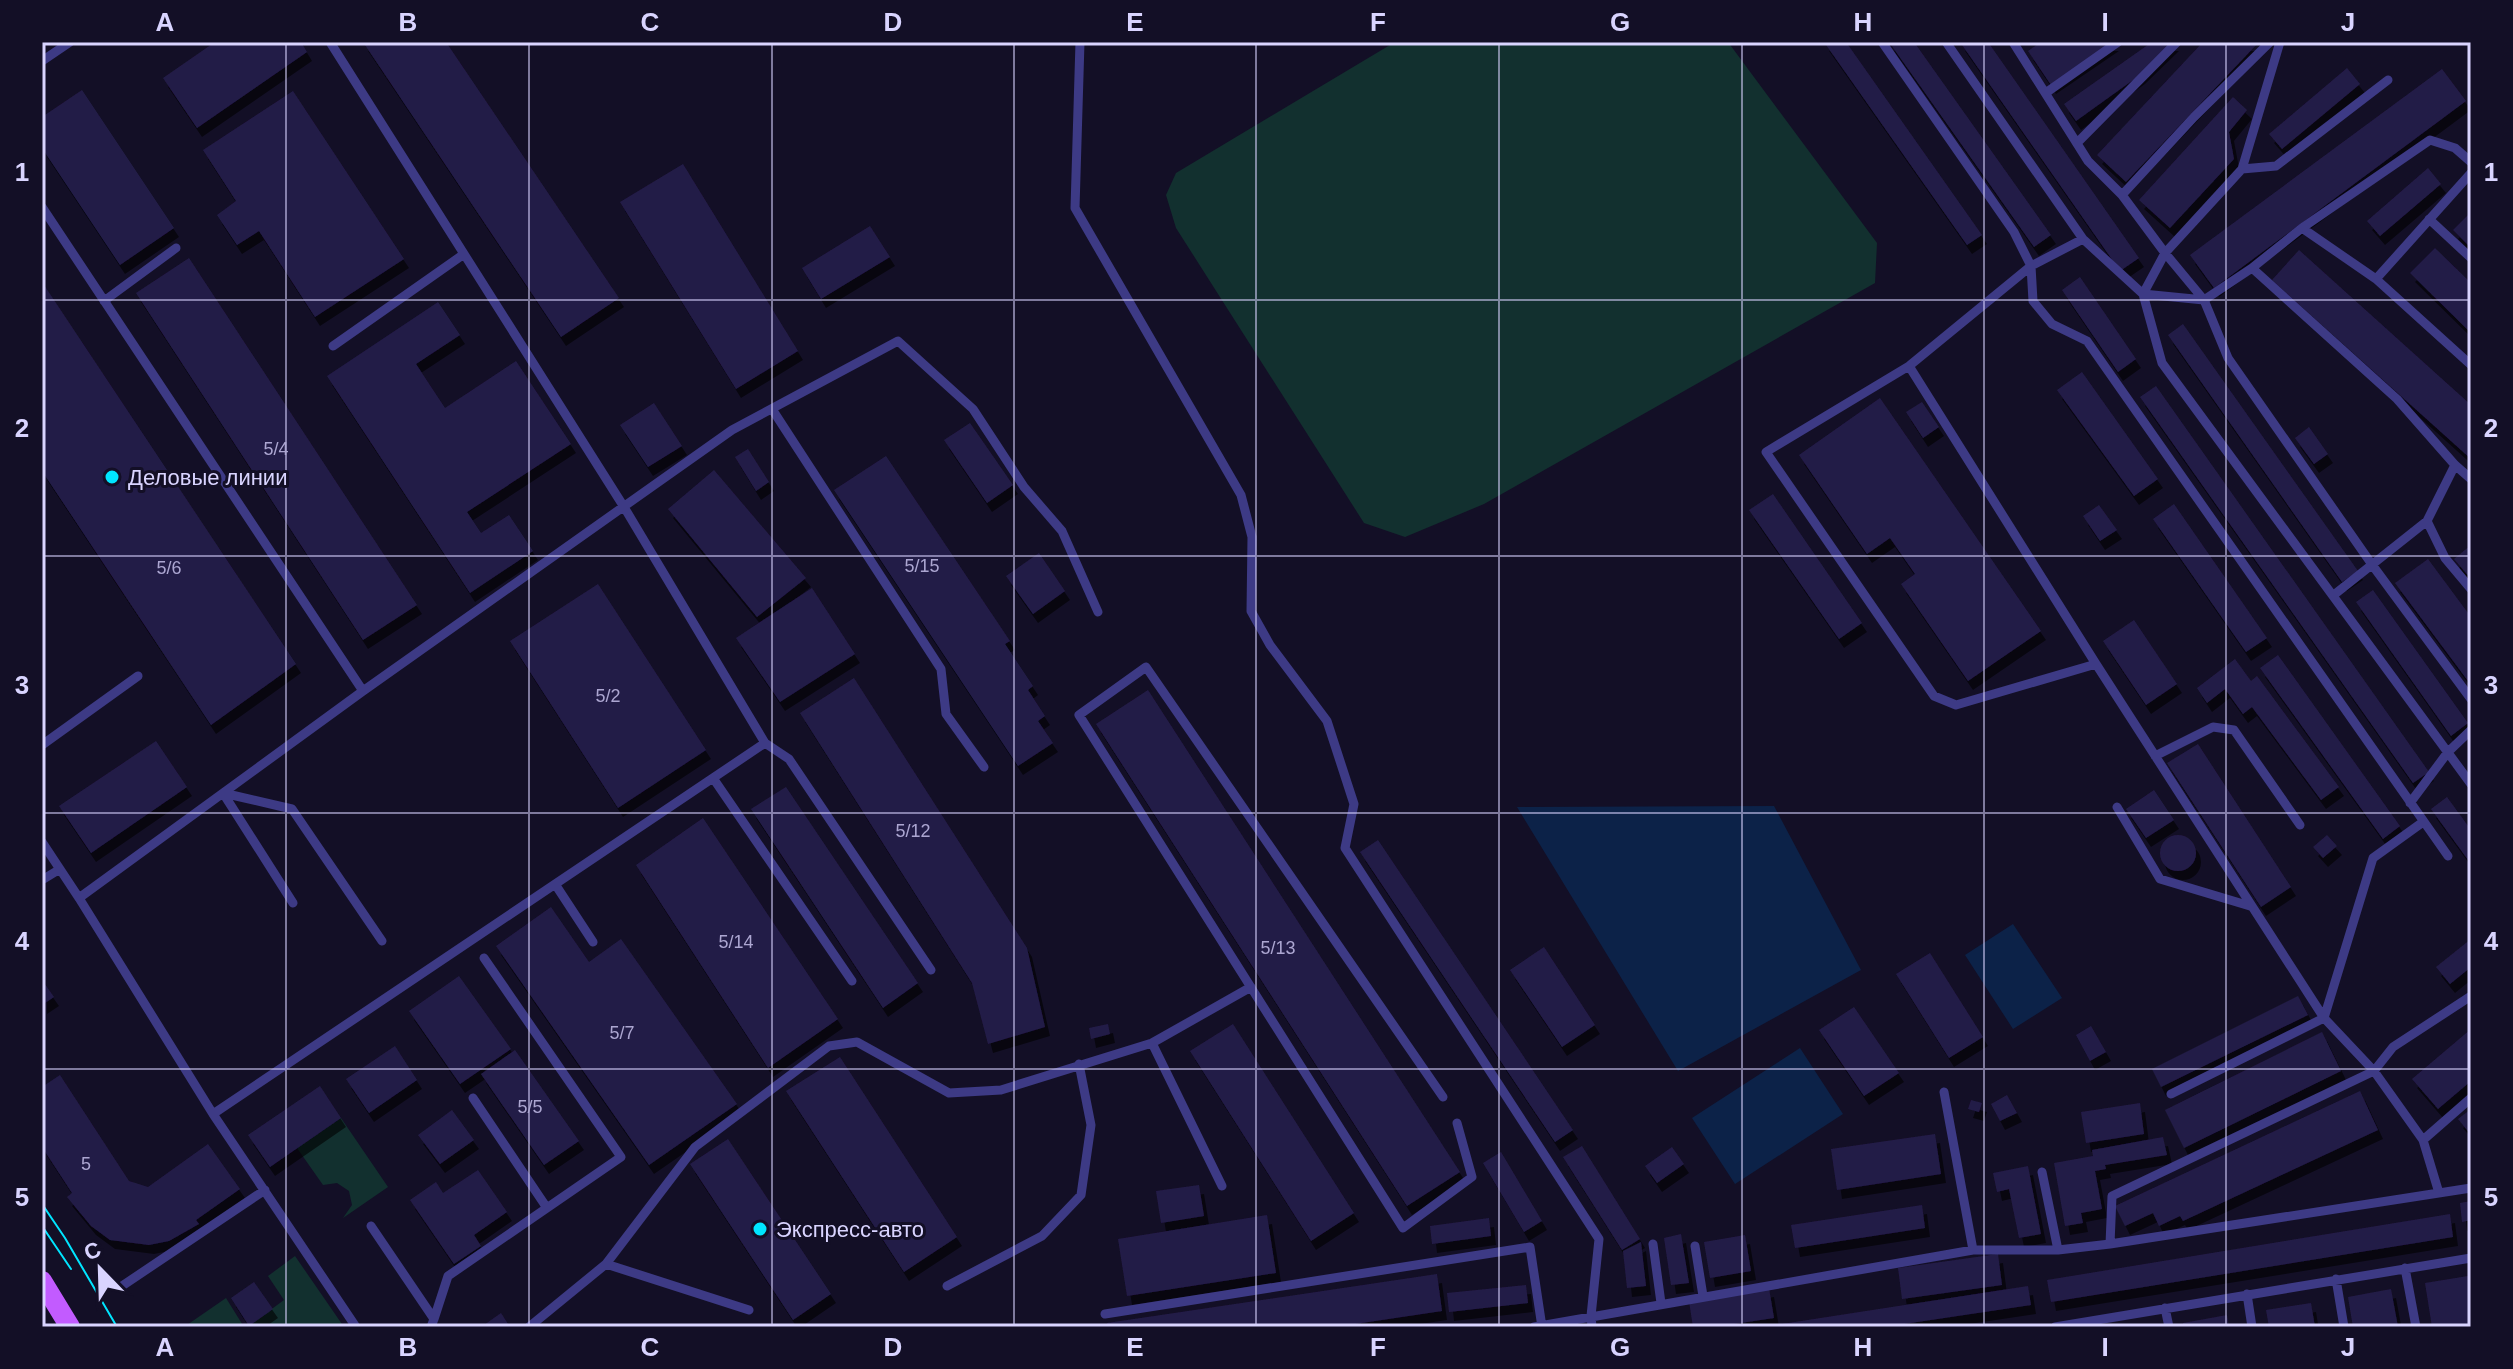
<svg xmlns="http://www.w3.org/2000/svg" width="2513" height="1369" font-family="Arial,sans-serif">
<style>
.green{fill:#12302f}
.water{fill:#0c2248}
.building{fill:#241b47;filter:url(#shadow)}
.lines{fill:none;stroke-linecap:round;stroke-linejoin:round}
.service{stroke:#3d3a85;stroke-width:9}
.primary{stroke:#c25bff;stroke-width:20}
.tram{stroke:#00e5ff;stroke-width:2}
.grid{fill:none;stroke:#d9d4ff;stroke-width:2;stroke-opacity:0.55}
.poi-dot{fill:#00e5ff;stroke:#130f26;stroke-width:3}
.labels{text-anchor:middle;stroke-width:6;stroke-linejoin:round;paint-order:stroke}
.number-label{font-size:18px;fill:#aca6d1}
.poi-label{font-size:22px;fill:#d9d4ff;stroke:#130f26;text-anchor:start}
.neatline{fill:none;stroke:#d9d4ff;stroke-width:3}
.grid-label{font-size:26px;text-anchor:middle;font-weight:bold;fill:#d9d4ff}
</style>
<defs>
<filter id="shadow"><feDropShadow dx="5" dy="9" stdDeviation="0" flood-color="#0009"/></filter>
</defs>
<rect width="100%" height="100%" fill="#130f26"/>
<path class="green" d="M1395,42H1728L1877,243L1875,283L1484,504L1405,537L1364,523L1176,228L1166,195L1176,173Z
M341,1118L388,1187L343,1218L352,1205L349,1191L337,1183L323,1185L297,1148Z
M295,1256L344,1327H247L284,1300L268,1276Z
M226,1298L244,1327H184Z"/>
<path class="water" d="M1774,806L1861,970L1678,1071L1517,807Z
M2013,924L2062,998L2013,1029L1965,955Z
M1800,1048L1843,1114L1735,1184L1692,1118Z"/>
<path class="building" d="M215,42H301L307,52L197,128L163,78Z
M363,42H446L619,298L561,337Z
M1824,42H1846L1982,235L1967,245Z
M1889,42H1914L2051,235L2034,247Z
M1960,42H1988L2139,258L2120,271Z
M2041,42H2114L2051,85L2028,51Z
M2152,42H2174L2140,75L2076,121L2064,104Z
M2203,42H2259L2126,182L2097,155Z
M2347,68L2360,84L2282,149L2269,134Z
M2442,69L2466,101L2214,288L2190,255Z
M82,90L174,228L120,265L42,148V117Z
M293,91L404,259L315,317L259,231L237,245L217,215L236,201L203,150Z
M2233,97L2247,110L2229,132L2234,159L2170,228L2139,200Z
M683,164L798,351L736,389L620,202Z
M2428,168L2441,184L2380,236L2367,221Z
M2471,212V248L2453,230Z
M870,226L890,257L821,299L802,268Z
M2435,248L2471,283V333L2410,273Z
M2299,250L2471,405V459L2272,280Z
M189,258L417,605L363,640L136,293Z
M2080,277L2136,359L2118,372L2062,290Z
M42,282L296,664L211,725L42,471Z
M438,302L460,335L416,364L445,408L516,361L571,444L467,512L481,533L509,515L533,551L470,593L327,376Z
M2183,324L2358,571L2342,582L2168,335Z
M2082,372L2158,479L2134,496L2057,390Z
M2156,386L2429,772L2413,783L2140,397Z
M1880,398L2041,631L1968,681L1901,584L1915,574L1890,538L1867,554L1799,455Z
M1922,402L1939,427L1923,438L1906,412Z
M654,403L682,446L648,467L620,425Z
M970,423L1013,485L987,503L944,440Z
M2309,427L2328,454L2314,464L2295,438Z
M748,449L769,482L756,491L735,457Z
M886,456L1010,641L1005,644L1033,686L1028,690L1045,716L1038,721L1053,743L1018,766L834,490Z
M714,470L806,578L757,617L668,509Z
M1773,494L1862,623L1839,639L1749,510Z
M2174,504L2267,638L2246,652L2153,519Z
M2099,505L2117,530L2100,541L2083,516Z
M2471,545V579L2454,559Z
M1039,553L1065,591L1033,614L1006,576Z
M2428,559L2471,617V685L2395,583Z
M598,584L706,750L618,808L510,641Z
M812,588L855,654L780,702L736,638Z
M2373,590L2468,723L2451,736L2356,602Z
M2134,620L2177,684L2146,705L2103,641Z
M2278,655L2400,826L2383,839L2260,668Z
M2235,659L2251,681L2257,676L2339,787L2321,800L2252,707L2243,714L2225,689L2207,703L2197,688Z
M854,678L1027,948L1045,1027L988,1044L972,983L800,713Z
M1148,690L1460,1172L1407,1206L1096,724Z
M156,741L187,787L91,853L59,806Z
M2198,744L2291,887L2261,907L2167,763Z
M786,787L918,983L883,1008L751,809Z
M2154,790L2174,820L2146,838L2126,809Z
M2447,797L2471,830V864L2431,809Z
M703,818L838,1019L768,1068L636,865Z
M2160 853a18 18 0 1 1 36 0a18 18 0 1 1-36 0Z
M2327,835L2337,846L2323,858L2313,847Z
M1378,840L1573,1130L1555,1142L1360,852Z
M551,907L589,962L621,939L737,1104L649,1165L496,946Z
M2471,939V967L2450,984L2436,967Z
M1544,947L1595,1025L1562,1047L1510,970Z
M1930,953L1983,1037L1949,1058L1896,974Z
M459,976L511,1049L460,1084L409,1011Z
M42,980L54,997L42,1005Z
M2298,996L2308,1015L2161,1087L2152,1069Z
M1854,1007L1899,1073L1864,1096L1819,1030Z
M1108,1024L1110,1034L1091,1039L1089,1028Z
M1233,1024L1354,1213L1311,1241L1190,1051Z
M2091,1026L2106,1052L2090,1061L2076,1035Z
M2471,1029V1081L2438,1109L2412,1079Z
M2322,1032L2341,1071L2184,1148L2165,1110Z
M395,1046L417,1080L369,1113L346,1079Z
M515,1050L579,1141L544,1165L481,1074Z
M840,1057L957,1237L904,1272L786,1091Z
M60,1075L129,1181L148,1187L208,1144L240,1189L196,1220L199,1224L169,1241L149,1245L110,1240L91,1226L67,1197L72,1193L42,1147V1087Z
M320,1086L341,1118L270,1167L248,1135Z
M2360,1091L2378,1130L2183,1221L2180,1216L2159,1226L2153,1213L2125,1226L2115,1206Z
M2007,1095L2017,1113L2000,1121L1991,1104Z
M1971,1100L1982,1103L1979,1112L1968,1109Z
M2140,1103L2144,1134L2086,1143L2081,1112Z
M2471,1109V1135L2458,1119Z
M452,1110L474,1140L440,1164L418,1135Z
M1935,1134L1941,1174L1837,1190L1831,1149Z
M2163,1137L2167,1155L2105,1165L2106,1169L2095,1171L2102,1209L2081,1213L2083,1223L2065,1226L2054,1163L2093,1156L2092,1150Z
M728,1139L831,1294L793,1320L690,1164Z
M1582,1146L1640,1239L1622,1250L1563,1157Z
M1672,1147L1684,1164L1657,1183L1645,1166Z
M1501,1152L1542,1221L1524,1232L1483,1163Z
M2028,1166L2041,1234L2019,1238L2009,1189L1997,1192L1993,1173Z
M478,1170L507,1212L474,1235L481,1246L454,1264L410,1200L436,1182L443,1193Z
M1199,1185L1204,1216L1161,1223L1156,1191Z
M2471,1201V1220L2462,1222L2460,1203Z
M1922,1205L1925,1228L1795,1248L1791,1225Z
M2450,1214L2453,1237L2051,1302L2047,1280Z
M1267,1215L1276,1273L1127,1296L1118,1239Z
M1489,1218L1491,1236L1432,1244L1430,1226Z
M1681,1234L1689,1283L1671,1285L1664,1238Z
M1745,1235L1751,1271L1710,1278L1704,1242Z
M1641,1242L1646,1286L1627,1288L1623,1251Z
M1998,1254L2002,1285L1902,1299L1898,1268Z
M1437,1274L1442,1311L1335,1327H1108L1107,1323Z
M2468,1276L2471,1327H2432L2425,1283Z
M254,1282L273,1309L249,1326L231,1298Z
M1526,1285L1528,1303L1449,1312L1447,1293Z
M2028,1286L2031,1305L1884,1327H1762Z
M1769,1288L1774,1318L1714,1327H1693L1689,1301Z
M2391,1289L2398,1327H2353L2348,1297Z
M2311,1303L2315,1327H2269L2266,1310Z
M501,1313L510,1327H485L484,1325Z
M2227,1315L2229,1327H2183V1323Z"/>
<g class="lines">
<path class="service" d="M330,42L624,507L765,743L789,759L931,970
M1080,42L1075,208L1241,495L1252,537L1251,611L1270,645L1327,721L1354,804L1345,848L1599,1239L1591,1316L1592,1327
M1882,42L2014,232L2031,266L2033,301L2052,324L2087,341L2448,856
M1946,42L2083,239L2143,294L2162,363L2471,784
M2013,42L2088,161L2122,195L2165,253L2204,300L2228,358L2373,566L2471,699
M2280,42L2242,169L2165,253L2143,294L2204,300L2252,268L2302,228L2430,140L2455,148L2471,162
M42,61L70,42
M2047,92L2118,42
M2078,142L2177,42
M2242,169L2276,166L2388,80
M2122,195L2194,117L2270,42
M42,207L363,691
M2429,219L2471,258
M2302,228L2376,279L2471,365
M2083,239L2031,266L1909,366L1766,452L1934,696L1956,705L2096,664
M2252,268L2397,399L2455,465L2471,479
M2376,279L2471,173
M104,301L176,248
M333,346L464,254
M1909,366L2096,664L2324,1018L2171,1094
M772,409L941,669L946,714L984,767
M2427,521L2445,558L2471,589
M2335,594L2427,521L2455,465
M42,745L138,676
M2155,756L2213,727L2234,730L2300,825
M713,778L852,981
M2410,803L2448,752L2471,730
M2117,807L2160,879L2250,906
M2423,822L2373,858L2324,1018L2374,1071L2423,1140L2439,1193
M42,842L79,898L213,1114L356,1327
M42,880L60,869
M555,884L593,942
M79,898L363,691L732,430L898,341L973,409L1024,487L1062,531L1098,612
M293,903L223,793L292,809L382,941
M1152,1043L1222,1186
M1944,1092L1973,1250
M1443,1097L1146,667L1079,715L1403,1228L1472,1177L1457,1123
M473,1098L547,1208
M213,1114L765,743
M2423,1140L2471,1098
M2042,1172L2058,1250
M371,1226L434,1319L431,1327
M1653,1244L1661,1303
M2110,1244L2112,1196L2374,1071L2393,1047L2471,996
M1695,1246L1703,1296
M606,1264L749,1310
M2405,1268L2416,1327
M2336,1279L2344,1327
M122,1286L265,1190
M947,1286L1042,1236L1081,1195L1091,1125L1079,1064
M2247,1294L2252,1327
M2165,1308L2169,1327
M1105,1314L1530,1247L1542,1327
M434,1319L448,1276L621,1157L484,958
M529,1327L606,1264L695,1147L829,1046L857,1042L949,1093L1001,1090L1152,1043L1251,987
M1534,1327L1973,1250H2058L2110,1244L2471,1188
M2055,1327L2471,1258"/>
<path class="primary" d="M42,1281L70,1327"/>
<path class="tram" d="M42,1204L65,1238L117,1327
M42,1226L71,1269"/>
</g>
<path class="grid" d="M286,42V1327M529,42V1327M772,42V1327M1014,42V1327M1256,42V1327M1499,42V1327M1742,42V1327M1984,42V1327M2226,42V1327M42,300H2471M42,556H2471M42,813H2471M42,1069H2471"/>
<g class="poi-dot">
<circle cx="112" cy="477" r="8"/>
<circle cx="760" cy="1229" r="8"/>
</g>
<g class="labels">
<g class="number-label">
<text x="276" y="455">5/4</text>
<text x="922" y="572">5/15</text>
<text x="169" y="574">5/6</text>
<text x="608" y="702">5/2</text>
<text x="913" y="837">5/12</text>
<text x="736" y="948">5/14</text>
<text x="1278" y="954">5/13</text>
<text x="622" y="1039">5/7</text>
<text x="530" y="1113">5/5</text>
<text x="86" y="1170">5</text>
</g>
<g class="poi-label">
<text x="128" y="485">Деловые линии</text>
<text x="776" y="1237">Экспресс-авто</text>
</g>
</g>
<rect width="2513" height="1369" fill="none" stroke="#130f26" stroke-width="88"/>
<g transform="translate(100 1269) rotate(337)" stroke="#130f26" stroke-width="6" paint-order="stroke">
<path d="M0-6L14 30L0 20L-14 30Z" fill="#d9d4ff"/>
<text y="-12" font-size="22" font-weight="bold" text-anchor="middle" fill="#d9d4ff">С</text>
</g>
<rect x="44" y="44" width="2425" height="1281" class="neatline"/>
<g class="grid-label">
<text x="165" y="31">A</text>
<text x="408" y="31">B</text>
<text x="650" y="31">C</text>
<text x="893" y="31">D</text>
<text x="1135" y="31">E</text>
<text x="1378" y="31">F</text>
<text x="1620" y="31">G</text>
<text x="1863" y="31">H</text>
<text x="2105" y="31">I</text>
<text x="2348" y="31">J</text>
<text x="22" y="181">1</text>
<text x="2491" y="181">1</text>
<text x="22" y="437">2</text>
<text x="2491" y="437">2</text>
<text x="22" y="694">3</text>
<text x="2491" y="694">3</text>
<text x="22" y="950">4</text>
<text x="2491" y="950">4</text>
<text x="22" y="1206">5</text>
<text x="2491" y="1206">5</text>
<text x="165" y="1356">A</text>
<text x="408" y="1356">B</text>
<text x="650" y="1356">C</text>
<text x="893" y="1356">D</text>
<text x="1135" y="1356">E</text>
<text x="1378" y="1356">F</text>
<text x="1620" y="1356">G</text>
<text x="1863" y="1356">H</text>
<text x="2105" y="1356">I</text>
<text x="2348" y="1356">J</text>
</g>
</svg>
